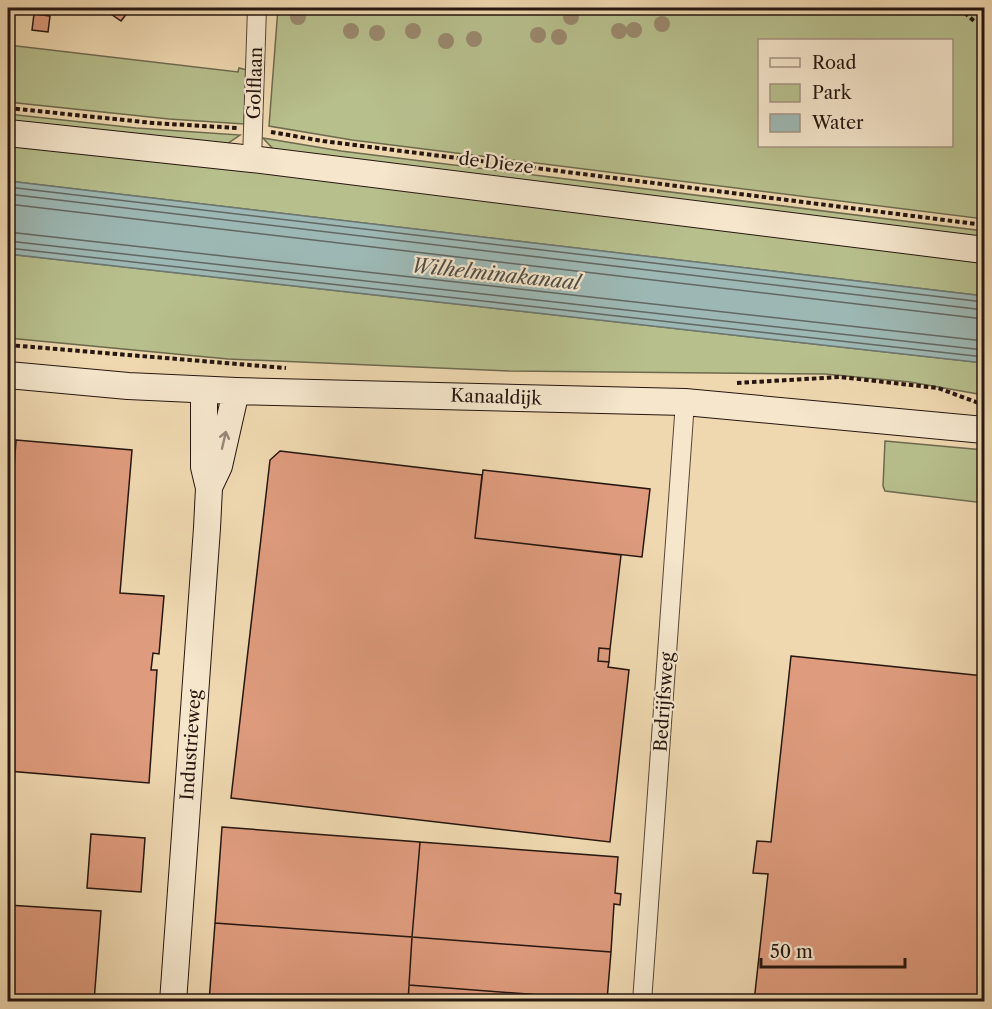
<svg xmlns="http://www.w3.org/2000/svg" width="992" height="1009" font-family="'Libre Caslon Text',serif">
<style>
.green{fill:#b7bf8d;stroke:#6e6a4e;stroke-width:1.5;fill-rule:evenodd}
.water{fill:#9db8b4;stroke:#6d7772;stroke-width:1.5}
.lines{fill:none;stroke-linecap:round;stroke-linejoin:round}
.shore{stroke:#626762;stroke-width:1.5}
.building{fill:#de9b7d;stroke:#261610;stroke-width:1.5}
.street-casing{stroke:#584638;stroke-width:20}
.secondary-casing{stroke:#261610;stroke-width:28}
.path{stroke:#261610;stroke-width:4;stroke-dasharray:4.5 3;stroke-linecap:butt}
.street{stroke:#f5e6cc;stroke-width:18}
.secondary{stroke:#f5e6cc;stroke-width:26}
.tree{fill:#99896d}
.oneway{stroke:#988877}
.labels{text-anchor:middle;stroke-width:4.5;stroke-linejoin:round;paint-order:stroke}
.street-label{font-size:18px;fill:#261610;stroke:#f5e6cc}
.water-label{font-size:20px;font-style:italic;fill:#504f49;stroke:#f5e6cc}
</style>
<rect width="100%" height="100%" fill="#efd8b0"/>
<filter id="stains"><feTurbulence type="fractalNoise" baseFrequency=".00333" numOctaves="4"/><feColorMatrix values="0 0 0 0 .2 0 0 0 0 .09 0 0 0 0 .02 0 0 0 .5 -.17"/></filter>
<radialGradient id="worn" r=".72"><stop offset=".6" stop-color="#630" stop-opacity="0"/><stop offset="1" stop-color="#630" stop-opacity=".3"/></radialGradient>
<path class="green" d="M278,8H984V219L352,140L269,126ZM760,40H952V146H760Z
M8,45L238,72L239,68L247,70L244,124L169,119L8,102Z
M8,114L136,128L240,135L224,146L8,124Z
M263,138L341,151L984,231V240L274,150Z
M8,142L984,260V296L8,181Z
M8,254L984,363V395L910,382L825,374L509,371L228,359L8,338Z
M885,441L984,450V503L885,491L883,486Z"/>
<path class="water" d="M8,181L984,296V363L8,254Z"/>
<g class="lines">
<path class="shore" d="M8,187L984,302
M8,194L984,310
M8,204L984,319
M8,232L984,341
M8,241L984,350
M8,248L984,357"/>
</g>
<path class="building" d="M107,8H131L121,21L105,10Z
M34,14L50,16L48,32L32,30Z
M16,440L132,450L120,593L164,596L159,654L153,653L151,670H157L149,783L8,771V558Z
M280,451L482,475L475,538L621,555L610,649L599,648L598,661L609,662L608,667L629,670L610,842L231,798L270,460Z
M483,470L650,489L642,557L475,538Z
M599,648L610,649L609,662L598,661Z
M791,656L984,676V1002H754L768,874L753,873L757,841L771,842Z
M222,827L420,842L412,937L215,923Z
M91,834L145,838L141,892L87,888Z
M420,842L618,857L615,893L621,894L620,905L614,904L611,952L412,937Z
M8,905L101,911L94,1002H8Z
M215,923L412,937L408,1002H209Z
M412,937L611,952L607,1000L409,985Z
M409,985L607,1000V1002H408Z"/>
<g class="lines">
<g class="street-casing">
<path id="street" d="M252,159L257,8
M642,1002L685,402"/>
</g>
<g class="secondary-casing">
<path id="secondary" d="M8,133L252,159L984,250
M8,375L128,386L236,391L685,402L984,430
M210,485L219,466L236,391
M173,1002L207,528L209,488L204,467V390"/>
</g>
<path class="path" d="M959,8L974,21
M8,108L153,123L237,128
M271,132L323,141L984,225
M8,345L286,368
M737,383L840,377L938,388L984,405"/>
<use href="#street" class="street"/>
<use href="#secondary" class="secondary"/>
</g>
<g class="tree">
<circle cx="298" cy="17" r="8"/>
<circle cx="571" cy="17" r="8"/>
<circle cx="662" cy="24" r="8"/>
<circle cx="634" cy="30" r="8"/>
<circle cx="351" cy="31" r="8"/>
<circle cx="413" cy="31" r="8"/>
<circle cx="619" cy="31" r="8"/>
<circle cx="377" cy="33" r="8"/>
<circle cx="538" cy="35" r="8"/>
<circle cx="559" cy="37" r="8"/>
<circle cx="474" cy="39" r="8"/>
<circle cx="446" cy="41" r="8"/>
</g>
<defs><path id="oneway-shaft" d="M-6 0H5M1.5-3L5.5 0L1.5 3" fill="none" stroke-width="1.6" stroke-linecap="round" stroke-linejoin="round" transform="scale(1.5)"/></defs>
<use class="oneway" href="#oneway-shaft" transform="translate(224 440) rotate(-77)"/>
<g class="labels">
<g class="street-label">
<text transform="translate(255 83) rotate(-88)" y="6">Golflaan</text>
<text transform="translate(496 163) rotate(7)" y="6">de Dieze</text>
<text transform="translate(496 397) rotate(2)" y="6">Kanaaldijk</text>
<text transform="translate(664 702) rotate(-86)" y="6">Bedrijfsweg</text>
<text transform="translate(191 745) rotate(-86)" y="6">Industrieweg</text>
</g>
<g class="water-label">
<text transform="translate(496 274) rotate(6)" y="7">Wilhelminakanaal</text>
</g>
</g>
<rect width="992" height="1009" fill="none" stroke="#efd8b0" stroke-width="30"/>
<rect x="9" y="9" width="974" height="991" fill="none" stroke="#261610" stroke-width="3"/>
<rect x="15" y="15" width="962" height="979" fill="none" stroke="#261610" stroke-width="1.5"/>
<rect x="758" y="39" width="195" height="108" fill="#f5e6cc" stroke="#a29381" stroke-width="1.5"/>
<rect x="770" y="58" width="30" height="9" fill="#f5e6cc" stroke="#a29381" stroke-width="1.5"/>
<text x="812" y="69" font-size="18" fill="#261610">Road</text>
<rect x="770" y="84" width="30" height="18" fill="#b7bf8d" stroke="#a29381" stroke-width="1.5"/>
<text x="812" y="99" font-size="18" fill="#261610">Park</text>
<rect x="770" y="114" width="30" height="18" fill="#9db8b4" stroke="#a29381" stroke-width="1.5"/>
<text x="812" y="129" font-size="18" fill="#261610">Water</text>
<path d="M761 958v9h144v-9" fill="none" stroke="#261610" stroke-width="3"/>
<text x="770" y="958" font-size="18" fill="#261610" stroke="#f5e6cc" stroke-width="4.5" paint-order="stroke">50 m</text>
<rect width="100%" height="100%" filter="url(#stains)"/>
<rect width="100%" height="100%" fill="url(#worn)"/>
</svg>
